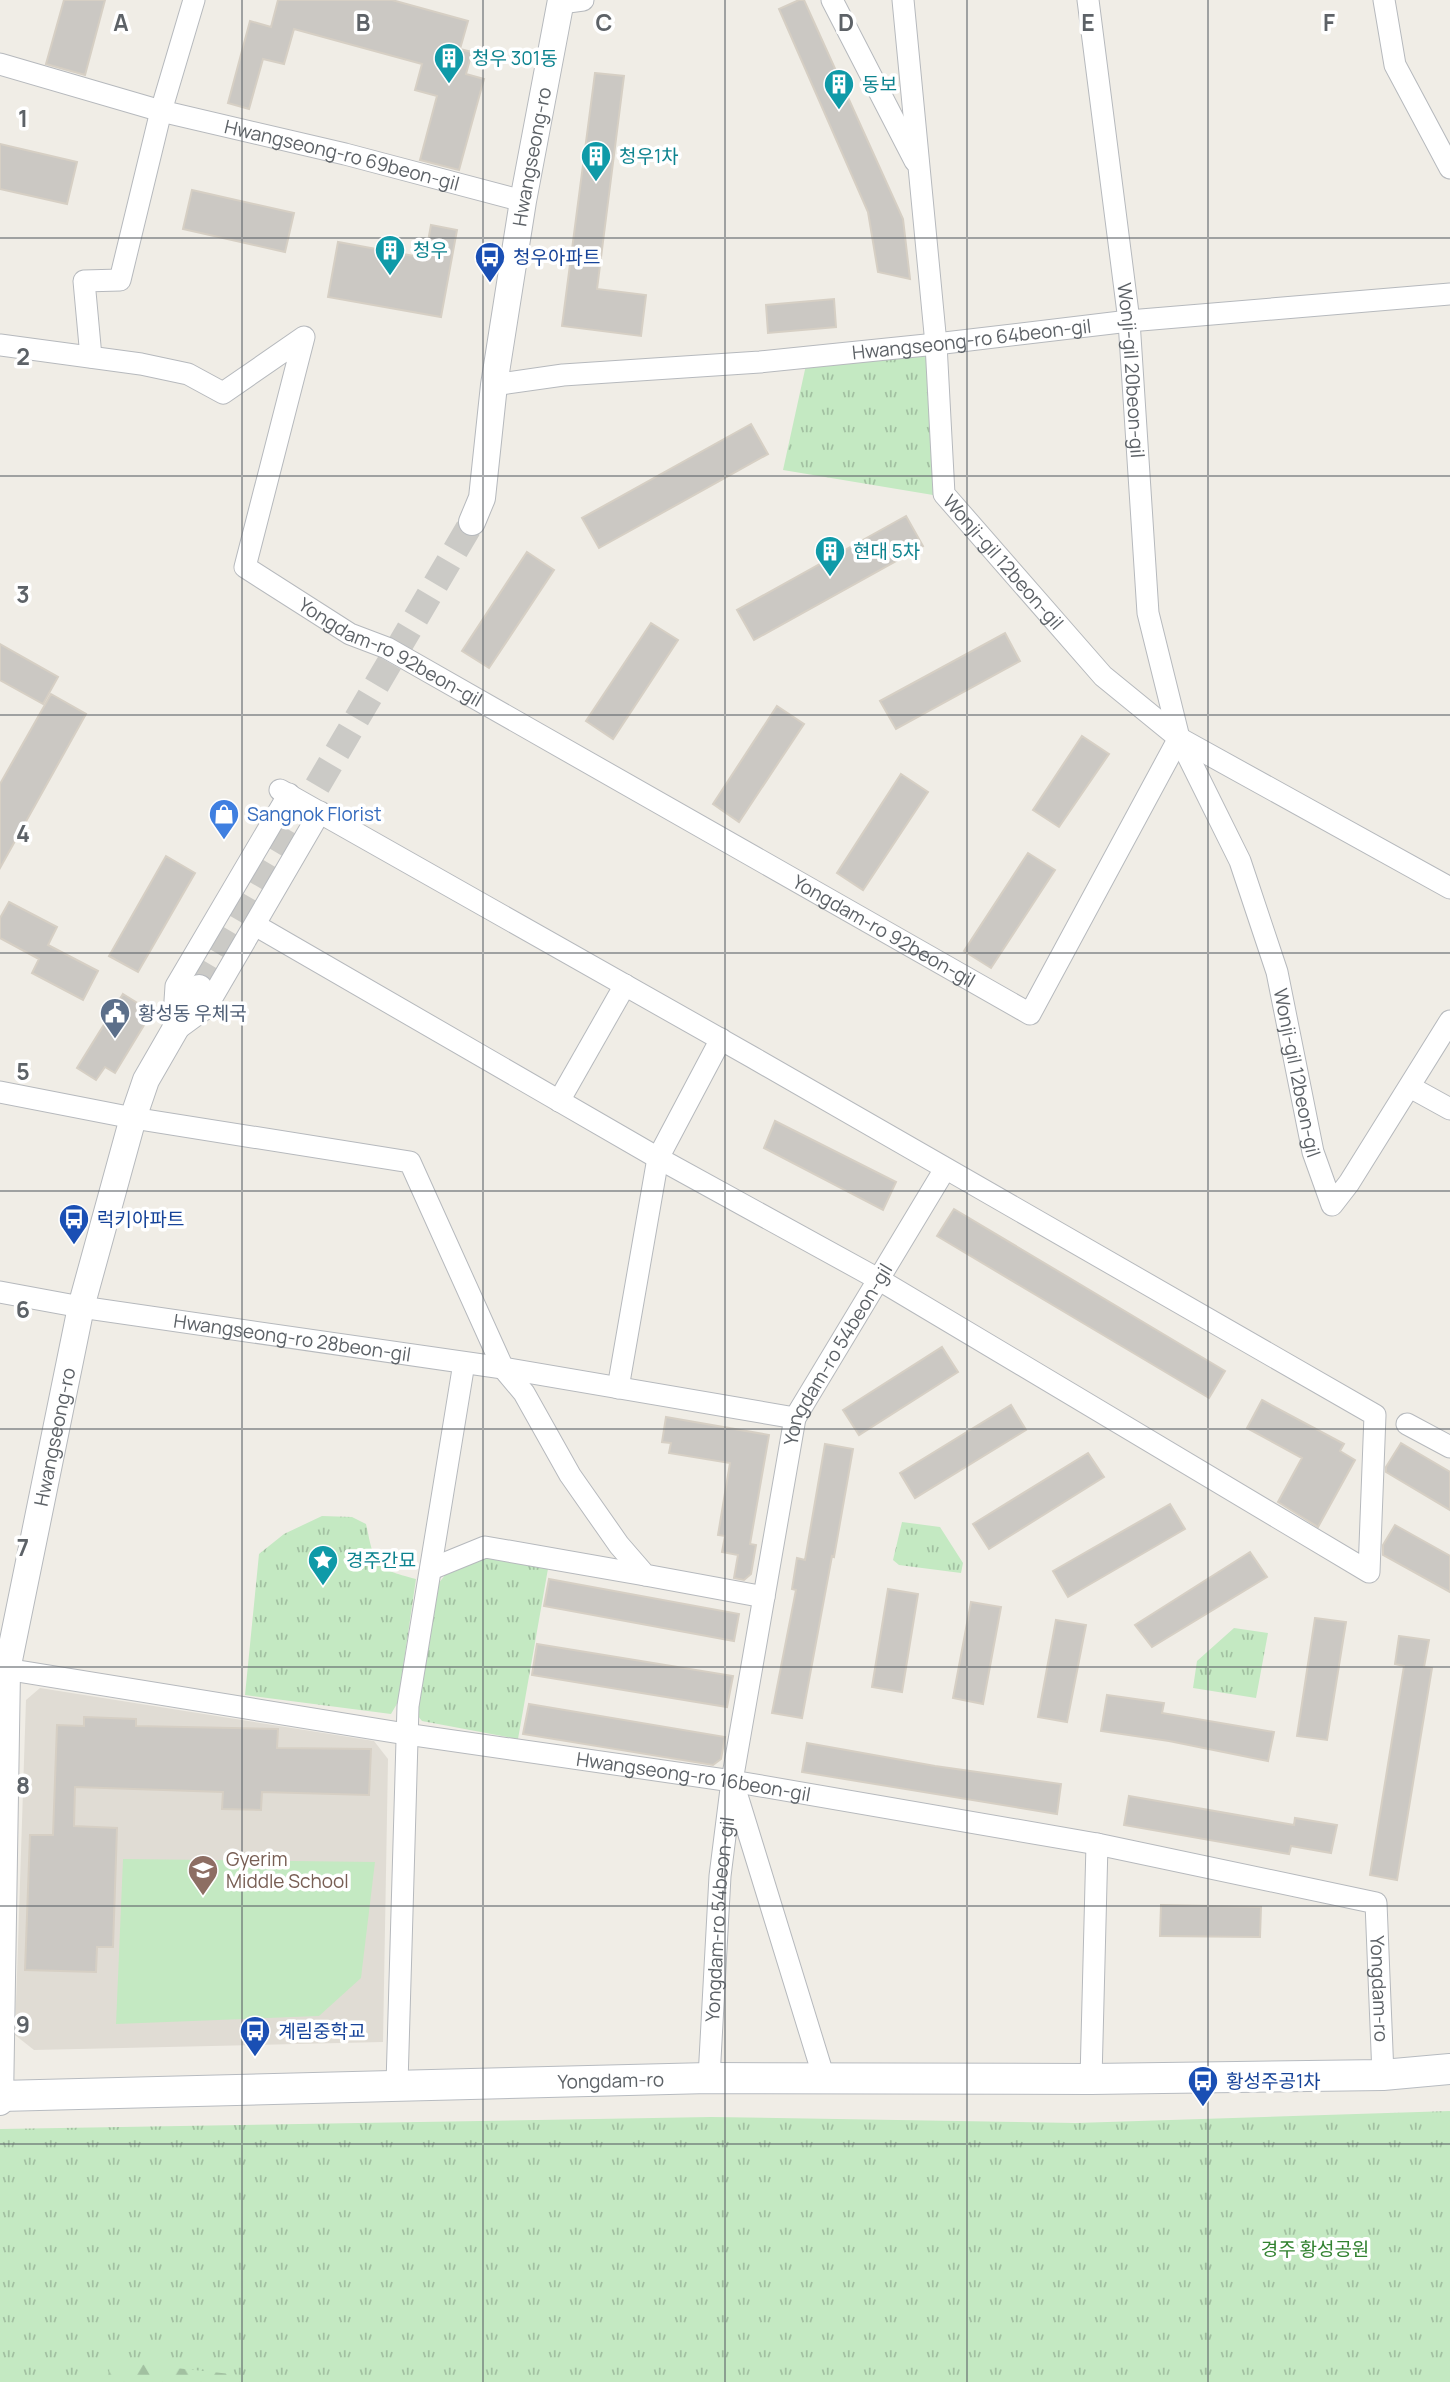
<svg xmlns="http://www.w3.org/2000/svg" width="1450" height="2382" font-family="Manrope,'Noto Sans KR',sans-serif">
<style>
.education{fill:#e0dcd4}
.grass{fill:url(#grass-tufts)}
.forest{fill:url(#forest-firs)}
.pitch{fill:#c4e9c2}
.building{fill:#cbc8c3;stroke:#d6cfc4;stroke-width:2}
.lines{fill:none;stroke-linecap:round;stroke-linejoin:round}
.tertiary-tunnel{stroke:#cbcac6;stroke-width:26;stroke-dasharray:26 13;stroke-linecap:butt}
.minor-casing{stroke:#b6b9bd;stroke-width:23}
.tertiary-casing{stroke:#b6b9bd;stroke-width:28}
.secondary-casing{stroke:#b7bbc0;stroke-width:32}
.minor{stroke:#fff;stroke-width:21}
.tertiary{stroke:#fff;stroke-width:26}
.secondary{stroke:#fff;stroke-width:30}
.grid{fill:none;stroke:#5d6267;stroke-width:2;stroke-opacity:0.55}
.labels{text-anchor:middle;stroke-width:7;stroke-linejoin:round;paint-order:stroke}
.culture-label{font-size:19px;fill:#0d838f;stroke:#fff;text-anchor:start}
.street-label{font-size:19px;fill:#5d6267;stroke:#fff}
.transit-label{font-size:19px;fill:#164399;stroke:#fff;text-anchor:start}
.shop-label{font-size:19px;fill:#366cbe;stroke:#fff;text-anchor:start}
.service-label{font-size:19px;fill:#4e5e75;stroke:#fff;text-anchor:start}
.education-label{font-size:19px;fill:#785e54;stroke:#fff;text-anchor:start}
.park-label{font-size:19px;fill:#328230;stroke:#fff}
.grid-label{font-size:23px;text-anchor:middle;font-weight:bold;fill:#5d6267;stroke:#fff;stroke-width:7;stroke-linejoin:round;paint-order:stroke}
</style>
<defs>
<pattern id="grass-tufts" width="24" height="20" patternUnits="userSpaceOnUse" patternTransform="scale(1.75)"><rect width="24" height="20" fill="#c4e9c2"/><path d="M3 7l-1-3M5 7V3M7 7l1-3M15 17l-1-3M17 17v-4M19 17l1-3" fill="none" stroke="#a2c0a1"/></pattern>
<pattern id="forest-firs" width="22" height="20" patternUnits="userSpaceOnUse" patternTransform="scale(1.75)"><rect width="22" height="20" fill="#c4e9c2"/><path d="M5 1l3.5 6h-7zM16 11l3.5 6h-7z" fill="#a2c0a1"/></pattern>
</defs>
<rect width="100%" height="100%" fill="#f0ede6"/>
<path class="education" d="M40,1688L374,1741L388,1759L383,2042L34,2050L15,2035L26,1700Z"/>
<path class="grass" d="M927,353L933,495L783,470L806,365Z
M322,1516L352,1517L366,1524C375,1566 374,1568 416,1579L398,1702L391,1714L245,1695L259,1554L284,1534Z
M902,1522L940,1527L963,1563L961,1573L899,1565L893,1560Z
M485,1556L549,1563L518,1739L422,1721L417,1715L438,1584L449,1570Z
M1234,1628L1268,1633L1256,1698L1193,1688L1197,1661Z
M1450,2111V2382H0V2129L711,2117L1076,2123Z"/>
<path class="forest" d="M111,2361L304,2382H107Z"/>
<path class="pitch" d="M123,1859L375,1862L361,1978L319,2016L116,2024Z"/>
<path class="building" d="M64,0H105L85,75L46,64Z
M278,0H392L468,21L460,49L472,52L466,74L484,79L459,170L420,160L437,96L415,90L422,64L294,29L284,64L263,59L249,109L228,103L250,21L271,27Z
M799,0H804L903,219L910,279L878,272L868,212L779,9Z
M595,73L624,76L597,289L646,295L641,336L562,326Z
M0,144L77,162L67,204L0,189Z
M192,190L294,213L285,252L183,229Z
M431,225L457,230L441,317L328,297L338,242L425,258Z
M834,299L836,327L768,333L766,305Z
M751,424L768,454L599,548L582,518Z
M906,516L923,546L754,640L737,610Z
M527,552L554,570L489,668L462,651Z
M651,623L678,640L613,739L586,721Z
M1005,633L1020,661L896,729L880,701Z
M0,644L58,677L43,704L0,680Z
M51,694L86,714L0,868V784Z
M777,706L804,724L739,822L713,804Z
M1082,736L1109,754L1059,827L1033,810Z
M901,774L928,792L863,890L837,873Z
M1028,853L1055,870L991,968L964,951Z
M166,856L195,873L138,972L109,956Z
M9,902L57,927L48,945L98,971L83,1000L32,973L39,959L0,938V918Z
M123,994L152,1012L115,1073L105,1067L96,1080L77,1068Z
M775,1121L896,1182L883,1210L764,1148Z
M954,1209L1225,1371L1209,1398L937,1236Z
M942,1347L958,1372L859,1435L843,1410Z
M1262,1400L1344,1444L1340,1451L1355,1460L1318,1527L1278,1502L1302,1458L1247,1428Z
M1011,1405L1026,1430L915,1498L900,1473Z
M666,1417L769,1435L750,1544L756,1545L751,1574L744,1580L734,1578L738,1555L722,1552L725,1536L718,1535L730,1463L669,1453L671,1443L662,1442Z
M1401,1443L1450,1472V1510L1386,1472V1467Z
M825,1444L853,1449L834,1557L832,1556L802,1718L772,1713L796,1590L792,1589L797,1558L805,1560Z
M1088,1453L1104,1477L989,1549L973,1524Z
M1170,1504L1185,1529L1068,1597L1053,1571Z
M1395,1525L1450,1556V1592L1383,1555V1545Z
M1250,1552L1267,1577L1152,1647L1135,1625Z
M549,1579L739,1614L734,1641L544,1606Z
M888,1589L918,1594L902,1692L872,1687Z
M971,1602L1001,1607L983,1704L953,1698Z
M1315,1618L1346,1622L1327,1740L1297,1736Z
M1056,1620L1086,1625L1067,1722L1038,1717Z
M1399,1636L1429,1640L1424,1667L1432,1668L1397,1880L1370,1875L1404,1666L1395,1664Z
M537,1644L733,1676L727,1707L532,1675Z
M1107,1695L1164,1703L1162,1713L1274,1732L1268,1761L1169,1741L1101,1731Z
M529,1704L725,1737L721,1759L713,1765L523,1734Z
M84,1717L136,1719V1726L278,1729L277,1748L371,1749L369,1795L262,1792L261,1810L222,1809L223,1792L75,1787L74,1826L117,1828L113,1947H97L96,1972L25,1970L30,1835H53L57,1725L84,1726Z
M807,1743L935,1766L1061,1784L1057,1814L802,1772Z
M1129,1796L1294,1825L1295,1818L1337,1825L1331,1853L1291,1846L1289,1854L1124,1825Z
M1161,1905L1261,1907L1260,1937L1160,1936Z"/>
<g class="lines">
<path class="tertiary-tunnel" d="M199,988L472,522"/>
<g class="minor-casing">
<g id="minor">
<path d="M832,0L915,161"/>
<path id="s1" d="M903,0L936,344L944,494L1103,676L1179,738L1450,888"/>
<path id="s2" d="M1088,0L1129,321L1148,613L1179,738L1240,861L1277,972L1313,1152L1332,1205L1349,1183L1450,1021"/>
<path d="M1384,0L1395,65L1450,168"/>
<path d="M561,3L583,0"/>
<path id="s3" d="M0,64L161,111L345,154L523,201"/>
<path id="s4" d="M0,345L141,364L188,374L223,393L304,337L245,567L350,634L387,648L1030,1014L1179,738"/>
<path d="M91,357L84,281L120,280L161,111L194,0"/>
<path id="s5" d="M494,385L563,375L760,362L936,344L1129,321L1450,294"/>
<path d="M255,925L658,1158L878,1279L1369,1572L1375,1415L752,1057L280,790"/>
<path d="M176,1030L206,1008L320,812"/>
<path d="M173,1031L176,986L289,794"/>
<path d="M1410,1087L1450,1109"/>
<path d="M0,1092L133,1118L410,1162L503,1368L524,1393L570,1475L619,1545L645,1575L764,1597"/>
<path d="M559,1101L625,985"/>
<path id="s6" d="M0,1292L81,1307L503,1368L795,1418"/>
<path d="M618,1388L658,1158L721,1039"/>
<path d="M1407,1424L1450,1447"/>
<path d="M431,1569L485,1547L645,1575"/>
<path id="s7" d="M0,1668L406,1734L732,1781L1097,1844L1376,1903L1383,2075"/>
<path d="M735,1789L824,2078"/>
<path id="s8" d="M709,2078L720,1876L732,1781L795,1418L945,1169"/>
<path d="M1091,2079L1097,1844"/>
<path d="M397,2084L408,1706L464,1363"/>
</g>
</g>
<g class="tertiary-casing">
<g id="tertiary">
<path id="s9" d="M472,522L482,498L494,385L523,201L561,0"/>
<path id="s10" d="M0,2102L7,1670L81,1307L133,1118L146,1080L199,988"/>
</g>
</g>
<g class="secondary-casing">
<g id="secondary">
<path id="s11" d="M0,2096L709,2078L1091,2079L1383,2075L1450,2069"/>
</g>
</g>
<use href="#minor" class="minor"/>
<use href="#tertiary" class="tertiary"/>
<use href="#secondary" class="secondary"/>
</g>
<path class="grid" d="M242,0V2382M483,0V2382M725,0V2382M967,0V2382M1208,0V2382M0,238H1450M0,476H1450M0,715H1450M0,953H1450M0,1191H1450M0,1429H1450M0,1667H1450M0,1906H1450M0,2144H1450"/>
<defs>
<g id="building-pin" transform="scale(1.575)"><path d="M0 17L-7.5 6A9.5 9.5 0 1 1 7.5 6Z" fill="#0f9aa8" stroke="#fff"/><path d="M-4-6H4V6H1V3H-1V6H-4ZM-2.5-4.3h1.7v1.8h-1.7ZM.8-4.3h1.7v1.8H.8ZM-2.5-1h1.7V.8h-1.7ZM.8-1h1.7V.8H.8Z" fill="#fff"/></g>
<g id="bus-pin" transform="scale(1.575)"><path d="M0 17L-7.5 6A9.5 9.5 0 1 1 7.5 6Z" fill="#1a4fb4" stroke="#fff"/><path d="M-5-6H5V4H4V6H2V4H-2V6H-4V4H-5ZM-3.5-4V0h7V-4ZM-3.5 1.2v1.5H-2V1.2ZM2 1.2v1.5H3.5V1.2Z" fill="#fff"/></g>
<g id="shop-pin" transform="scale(1.575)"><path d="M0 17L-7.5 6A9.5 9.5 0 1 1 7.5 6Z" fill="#3f7fe0" stroke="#fff"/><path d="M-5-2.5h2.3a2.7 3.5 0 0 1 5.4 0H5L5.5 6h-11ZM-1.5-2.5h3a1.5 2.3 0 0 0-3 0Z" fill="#fff"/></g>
<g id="civic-pin" transform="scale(1.575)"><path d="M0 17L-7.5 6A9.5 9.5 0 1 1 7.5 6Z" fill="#5c6f8a" stroke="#fff"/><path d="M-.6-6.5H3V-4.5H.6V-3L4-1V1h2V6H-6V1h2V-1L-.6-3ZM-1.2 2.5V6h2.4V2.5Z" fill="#fff"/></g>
<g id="sight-pin" transform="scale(1.575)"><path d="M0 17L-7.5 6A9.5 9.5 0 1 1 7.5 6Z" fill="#0f9aa8" stroke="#fff"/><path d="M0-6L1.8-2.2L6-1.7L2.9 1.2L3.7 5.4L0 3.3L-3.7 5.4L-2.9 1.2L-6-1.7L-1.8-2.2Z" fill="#fff"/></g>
<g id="school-pin" transform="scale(1.575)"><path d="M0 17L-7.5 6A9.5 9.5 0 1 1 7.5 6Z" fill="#8d6e63" stroke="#fff"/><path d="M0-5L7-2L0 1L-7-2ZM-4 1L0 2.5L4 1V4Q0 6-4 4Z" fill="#fff"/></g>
</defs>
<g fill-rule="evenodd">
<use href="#building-pin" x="449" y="58"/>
<use href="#building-pin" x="839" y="84"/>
<use href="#building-pin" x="596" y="156"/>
<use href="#building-pin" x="390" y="250"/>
<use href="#bus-pin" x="490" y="257"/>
<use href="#building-pin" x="830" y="551"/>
<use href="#shop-pin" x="224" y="814"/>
<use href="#civic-pin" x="115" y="1013"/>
<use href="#bus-pin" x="74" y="1219"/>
<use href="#sight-pin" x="323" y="1560"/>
<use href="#school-pin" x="203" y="1870"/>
<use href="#bus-pin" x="255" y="2031"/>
<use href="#bus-pin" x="1203" y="2081"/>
</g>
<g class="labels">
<g class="culture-label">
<text x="472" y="65">청우 301동</text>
<text x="862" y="91">동보</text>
<text x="619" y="163">청우1차</text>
<text x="413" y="257">청우</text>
<text x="853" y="558">현대 5차</text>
<text x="346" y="1567">경주간묘</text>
</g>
<g class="street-label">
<text dy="7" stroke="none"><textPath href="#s3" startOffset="354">Hwangseong-ro 69beon-gil</textPath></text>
<text dy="7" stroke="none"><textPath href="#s9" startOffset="371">Hwangseong-ro</textPath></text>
<text dy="7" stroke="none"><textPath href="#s5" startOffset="480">Hwangseong-ro 64beon-gil</textPath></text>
<text dy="7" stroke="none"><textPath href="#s2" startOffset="373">Wonji-gil 20beon-gil</textPath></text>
<text dy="7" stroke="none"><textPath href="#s1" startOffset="586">Wonji-gil 12beon-gil</textPath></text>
<text dy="7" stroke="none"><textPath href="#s4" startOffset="735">Yongdam-ro 92beon-gil</textPath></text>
<text dy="7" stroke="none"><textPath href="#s4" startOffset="1302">Yongdam-ro 92beon-gil</textPath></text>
<text dy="7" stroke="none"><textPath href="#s2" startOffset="1102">Wonji-gil 12beon-gil</textPath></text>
<text dy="7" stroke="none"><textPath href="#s6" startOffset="296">Hwangseong-ro 28beon-gil</textPath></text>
<text dy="7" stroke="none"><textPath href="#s8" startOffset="742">Yongdam-ro 54beon-gil</textPath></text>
<text dy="7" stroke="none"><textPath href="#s10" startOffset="670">Hwangseong-ro</textPath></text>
<text dy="7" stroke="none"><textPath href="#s7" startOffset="702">Hwangseong-ro 16beon-gil</textPath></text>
<text dy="7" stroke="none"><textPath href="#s8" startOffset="159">Yongdam-ro 54beon-gil</textPath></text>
<text dy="7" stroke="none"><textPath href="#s7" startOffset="1482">Yongdam-ro</textPath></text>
<text dy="7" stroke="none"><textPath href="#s11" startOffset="611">Yongdam-ro</textPath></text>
</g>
<g class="transit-label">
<text x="513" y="264">청우아파트</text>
<text x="97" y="1226">럭키아파트</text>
<text x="278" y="2038">계림중학교</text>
<text x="1226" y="2088">황성주공1차</text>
</g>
<g class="shop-label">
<text x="247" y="821">Sangnok Florist</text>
</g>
<g class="service-label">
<text x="138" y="1020">황성동 우체국</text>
</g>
<g class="education-label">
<text x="226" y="1866">Gyerim<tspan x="226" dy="22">Middle School</tspan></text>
</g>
<g class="park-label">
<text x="1315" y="2256">경주 황성공원</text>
</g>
</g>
<g class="grid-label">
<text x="121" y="31">A</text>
<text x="363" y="31">B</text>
<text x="604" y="31">C</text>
<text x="846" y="31">D</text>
<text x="1088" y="31">E</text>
<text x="1329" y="31">F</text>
<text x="23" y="127">1</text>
<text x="23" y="365">2</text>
<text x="23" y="603">3</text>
<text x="23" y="842">4</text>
<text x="23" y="1080">5</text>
<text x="23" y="1318">6</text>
<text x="23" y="1556">7</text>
<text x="23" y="1794">8</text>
<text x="23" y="2033">9</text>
</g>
</svg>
